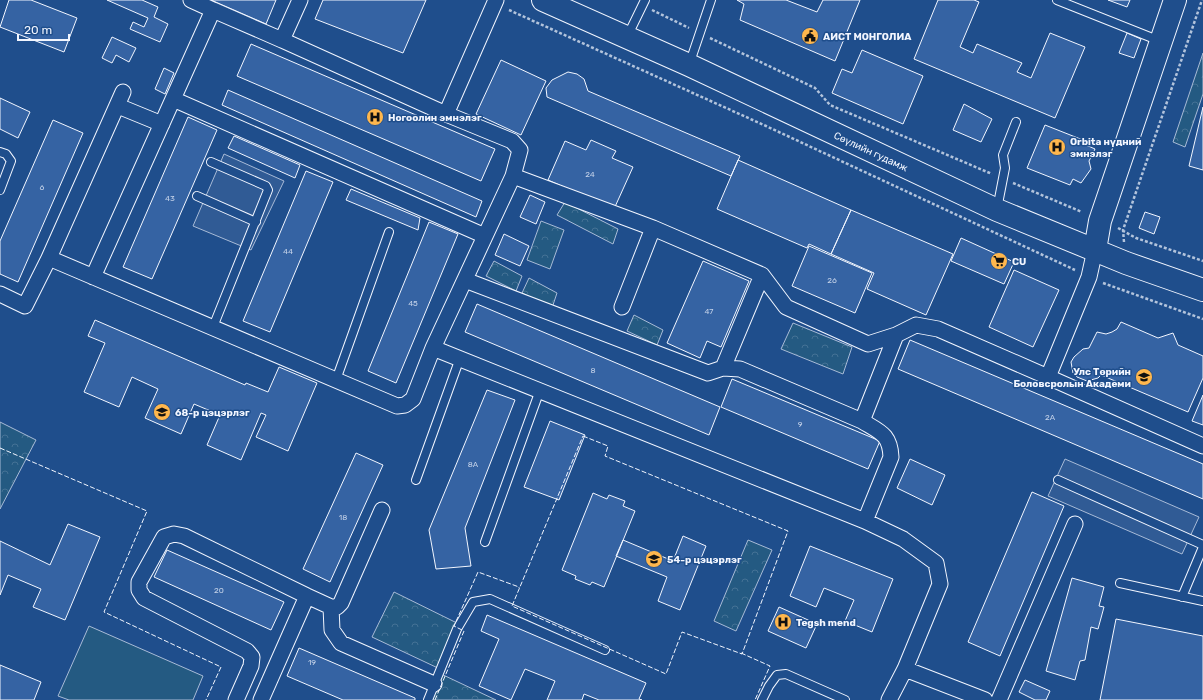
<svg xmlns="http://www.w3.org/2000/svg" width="1203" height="700" font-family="Rubik,sans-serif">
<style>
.forest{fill:url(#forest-crowns);stroke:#a8bbd7}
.pitch{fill:#245a82;stroke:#a8bbd7}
.parking{fill:#305b95;stroke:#a8bbd7}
.building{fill:#3563a3;stroke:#f2f6ff}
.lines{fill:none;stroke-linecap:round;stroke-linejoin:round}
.service-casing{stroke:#f2f6ff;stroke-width:10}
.minor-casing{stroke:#f2f6ff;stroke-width:17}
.secondary-casing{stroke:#f2f6ff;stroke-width:24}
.path{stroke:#b3c4dc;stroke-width:2.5;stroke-dasharray:3 2;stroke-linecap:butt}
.service{stroke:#1f4e8c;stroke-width:8}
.minor{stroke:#1f4e8c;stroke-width:15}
.secondary{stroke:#1f4e8c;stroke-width:22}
.fence{stroke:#f2f6ff;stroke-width:1;stroke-dasharray:5 2;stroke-linecap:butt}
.labels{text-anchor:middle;stroke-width:3;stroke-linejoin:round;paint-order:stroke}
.number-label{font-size:8px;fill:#c3d1e8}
.poi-label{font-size:10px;font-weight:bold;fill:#f2f6ff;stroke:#1f4e8c;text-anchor:start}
.street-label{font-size:10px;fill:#f2f6ff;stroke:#1f4e8c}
</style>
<defs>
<pattern id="forest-crowns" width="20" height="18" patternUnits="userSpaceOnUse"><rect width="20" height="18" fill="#245a82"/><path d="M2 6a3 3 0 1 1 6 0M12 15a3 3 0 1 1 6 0" fill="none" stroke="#447295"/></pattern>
</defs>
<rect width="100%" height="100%" fill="#1f4e8c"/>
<path class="forest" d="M1203,53V94L1185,147L1173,142Z
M565,202L618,229L613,244L557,215Z
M541,221L564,230L550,269L527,260Z
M494,261L522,276L516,291L486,276Z
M529,278L557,293L552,308L522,293Z
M634,315L663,330L657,345L627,331Z
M793,323L852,347L843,374L781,349Z
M0,422L36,440L0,509Z
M748,540L772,550L736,631L714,621Z
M394,592L461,625L440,669L372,637Z
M439,673L496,700H430Z"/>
<path class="pitch" d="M89,626L203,676L193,700H69L58,696Z"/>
<path class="parking" d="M224,154L284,181L251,250L193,226Z
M1065,459L1199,517L1182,554L1048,496Z"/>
<path class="building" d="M9,0H31L77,18L64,52L0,27Z
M107,0H142L158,7L154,17L168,24L160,42L130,29L133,22L144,27L148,18Z
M211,0H276L266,24Z
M323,0H426L403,53L315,19Z
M737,0H786L817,12L823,0H860L835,61L740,20L744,4Z
M938,0H974L979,2L960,47L973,53L977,44L1022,63L1017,72L1031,78L1050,33L1085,47L1055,118L914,59Z
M1108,0H1130L1127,7Z
M1127,33L1141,39L1134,58L1119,53Z
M112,37L136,48L129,62L116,55L112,63L102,58Z
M251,44L495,149L481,181L237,76Z
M862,50L923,76L903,124L832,93L842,69L852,73Z
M501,60L546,81L521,135L476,114Z
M164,68L174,73L165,94L155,89Z
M568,72L577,74L584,79L588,91L740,156L731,176L547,97L546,88L552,80Z
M228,90L482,201L476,217L222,105Z
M0,98L30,112L18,138L0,129Z
M964,104L992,119L981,142L953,130Z
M1203,107V170L1189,166Z
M188,117L217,130L152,279L123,267Z
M53,120L83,133L18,282L0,274V241Z
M1045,125L1088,142L1086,145L1095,149L1089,161L1091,169L1081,183L1073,179L1070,185L1027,168Z
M234,136L300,165L295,178L228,148Z
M591,140L616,151L612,158L633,167L614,209L548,180L565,141L586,150Z
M738,160L851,210L831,254L809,244L807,248L717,209Z
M306,171L333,182L270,332L243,321Z
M351,189L420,218L418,230L346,200Z
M530,195L545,202L536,224L520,217Z
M851,210L953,254L926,315L867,289L874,273L831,254Z
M1145,212L1160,217L1154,234L1139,228Z
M429,222L458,234L396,383L368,371Z
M504,234L529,246L520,266L495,255Z
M961,238L1014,262L1004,284L951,261Z
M809,246L872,273L855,313L792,286Z
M703,261L749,281L721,347L707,341L700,358L667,343Z
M1014,270L1059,290L1033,347L989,327Z
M477,304L720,407L709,435L465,332Z
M95,320L245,385L246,383L268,392L279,367L317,383L288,451L256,437L266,415L261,413L241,460L207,445L220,415L194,404L181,434L145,418L158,389L132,377L119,407L84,392L105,343L88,336Z
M1121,322L1158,338L1173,333L1178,345L1203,356V378L1188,412L1101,375L1098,378L1087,381L1077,377L1073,373L1071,362L1074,357L1083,349L1089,348L1097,332L1106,334L1112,332L1117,329Z
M910,340L1203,464V499L898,369Z
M732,379L880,441L868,469L721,407Z
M487,390L515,400L465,528L471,566L436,569L429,530Z
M1203,395V425L1192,421Z
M550,421L585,435L559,500L524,487Z
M356,453L383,465L330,582L303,569Z
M910,459L945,475L932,505L897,488Z
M1032,492L1064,506L1000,656L968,642Z
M593,493L607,499L609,495L625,501L623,506L635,511L604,587L592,582L590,585L575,579L576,576L562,570Z
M68,524L100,537L65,620L33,607L41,589L8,575L0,595V541L50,565Z
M683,536L706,546L680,610L658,601L667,577L616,556L623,540L673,561Z
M810,546L893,579L872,632L845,621L854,600L824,588L816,607L790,596Z
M167,550L284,602L271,630L154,577Z
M1072,578L1104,587L1099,606L1104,607L1098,629L1091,627L1085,660L1080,661L1075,680L1046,671Z
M779,607L817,624L806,648L768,631Z
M487,615L646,683L639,699L642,700H599L584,694L582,700H547L555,681L525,669L511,700L479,686L499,639L481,631Z
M1116,619L1203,636V700H1100Z
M299,648L415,698V700H343L287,676Z
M0,665L41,682L34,700H0Z
M1025,680L1050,691L1046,700H1035L1019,692Z"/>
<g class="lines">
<g class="service-casing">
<path id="service" d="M1057,0L1160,41
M627,37L645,0
M689,65L711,0
M0,152L6,154L11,161L0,190
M211,162L266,186L268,190L213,327
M197,196L256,222
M997,209L1005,168L1003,155L1016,122
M336,380L389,232
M416,480L460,358
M1058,480L1203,545
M485,542L540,390
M1120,583L1203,601
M1182,597L1203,547
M428,700L457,629L473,602L490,599L605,650
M762,700L769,686L777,675L786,674L845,700"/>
</g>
<g class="minor-casing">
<path id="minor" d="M191,0L213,10
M300,0L282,40L446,114L496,0
M173,99L485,236
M118,106L162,124
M513,176L653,228L762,275L786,307L868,344L896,335L916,325L938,329L1048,377
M1095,250L1089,277L1048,377L1203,446
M49,258L123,92
M93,277L213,10L282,40
M465,280L708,373L723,368L740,369L862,421
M0,294L25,306L49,258L397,406L405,405L413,399L433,348L513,176L520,150L512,141L446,114
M622,307L653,228
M433,348L865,521L903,539L936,563L940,584L905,669L889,700
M723,368L762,275
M865,521L891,457C890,434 880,432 862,421L896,335
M331,607L332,630L341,643L434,684
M905,669L985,700
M236,700L251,666L252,657L247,651L144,598L139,590V582L164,537L174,534L184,536L307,596L331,607H337L341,603L382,510
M261,700L307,596
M999,700L1075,524"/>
</g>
<g class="secondary-casing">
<path id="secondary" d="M543,0L689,65L997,210L1126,263L1203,290
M1095,250L1100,221L1175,0"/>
</g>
<path class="path" d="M509,10L766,126L1075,270
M652,10L689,28
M710,38L815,88L830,105L992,174
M1013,183L1082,212
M1118,228L1136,238L1203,261
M1124,242L1123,230L1202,0
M1103,283L1203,319"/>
<use href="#service" class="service"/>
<use href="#minor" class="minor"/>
<use href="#secondary" class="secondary"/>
<path class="fence" d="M583,436L608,446L605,456L788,531L742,654L682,632L666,674L512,606Z
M0,448L147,511L104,612L221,667L206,700
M741,653L770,666L755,700
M435,700L464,631L454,626L478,572L519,587V588"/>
</g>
<defs>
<g id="civic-disc" transform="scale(0.9)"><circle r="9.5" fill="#ffb74d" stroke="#1f4e8c"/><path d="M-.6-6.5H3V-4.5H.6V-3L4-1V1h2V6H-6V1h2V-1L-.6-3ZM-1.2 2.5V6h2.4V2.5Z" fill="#111"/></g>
<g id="hospital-disc" transform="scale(0.9)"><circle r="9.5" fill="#ffb74d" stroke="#1f4e8c"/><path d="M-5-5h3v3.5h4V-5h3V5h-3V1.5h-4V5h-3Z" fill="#111"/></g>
<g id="supermarket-disc" transform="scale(0.9)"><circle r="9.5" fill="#ffb74d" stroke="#1f4e8c"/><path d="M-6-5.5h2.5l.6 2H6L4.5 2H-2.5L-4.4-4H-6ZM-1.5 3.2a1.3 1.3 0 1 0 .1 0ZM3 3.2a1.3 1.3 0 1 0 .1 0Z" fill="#111"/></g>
<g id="university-disc" transform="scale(0.9)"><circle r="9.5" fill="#ffb74d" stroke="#1f4e8c"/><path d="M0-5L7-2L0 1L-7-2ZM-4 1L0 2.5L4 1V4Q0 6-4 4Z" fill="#111"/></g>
<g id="school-disc" transform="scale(0.9)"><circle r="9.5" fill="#ffb74d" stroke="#1f4e8c"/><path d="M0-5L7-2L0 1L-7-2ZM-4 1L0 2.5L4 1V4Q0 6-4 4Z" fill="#111"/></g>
</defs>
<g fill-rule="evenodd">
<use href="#civic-disc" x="810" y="36"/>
<use href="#hospital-disc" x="375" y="117"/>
<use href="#hospital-disc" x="1057" y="147"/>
<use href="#supermarket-disc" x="999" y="261"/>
<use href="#university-disc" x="1144" y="377"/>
<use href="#school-disc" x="162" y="412"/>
<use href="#school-disc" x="654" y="559"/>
<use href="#hospital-disc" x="783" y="622"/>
</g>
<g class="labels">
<g class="number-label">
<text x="590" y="177">24</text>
<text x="42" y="190">6</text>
<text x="170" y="201">43</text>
<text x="288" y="254">44</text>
<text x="832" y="283">26</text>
<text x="413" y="306">45</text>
<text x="709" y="314">47</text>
<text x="593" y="373">8</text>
<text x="1050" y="420">2А</text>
<text x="800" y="427">9</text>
<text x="473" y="467">8А</text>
<text x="343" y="520">18</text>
<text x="219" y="593">20</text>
<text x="312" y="665">19</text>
</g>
<g class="poi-label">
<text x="823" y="40">АИСТ МОНГОЛИА</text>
<text x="388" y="121">Ногоолин эмнэлэг</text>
<text x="1070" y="145">Orbita нүдний<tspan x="1070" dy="12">эмнэлэг</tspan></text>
<text x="1012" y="265">CU</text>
<text x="1131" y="375" text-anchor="end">Улс Төрийн<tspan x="1131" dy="12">Боловсролын Академи</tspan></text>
<text x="175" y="416">68-р цэцэрлэг</text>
<text x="667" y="563">54-р цэцэрлэг</text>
<text x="796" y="626">Tegsh mend</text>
</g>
<g class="street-label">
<text transform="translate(871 151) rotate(25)" y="4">Сөүлийн гудамж</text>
</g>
</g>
<path d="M18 34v6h51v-6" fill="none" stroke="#f2f6ff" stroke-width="2"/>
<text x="24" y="34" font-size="12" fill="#f2f6ff" stroke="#1f4e8c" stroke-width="3" paint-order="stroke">20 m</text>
</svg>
